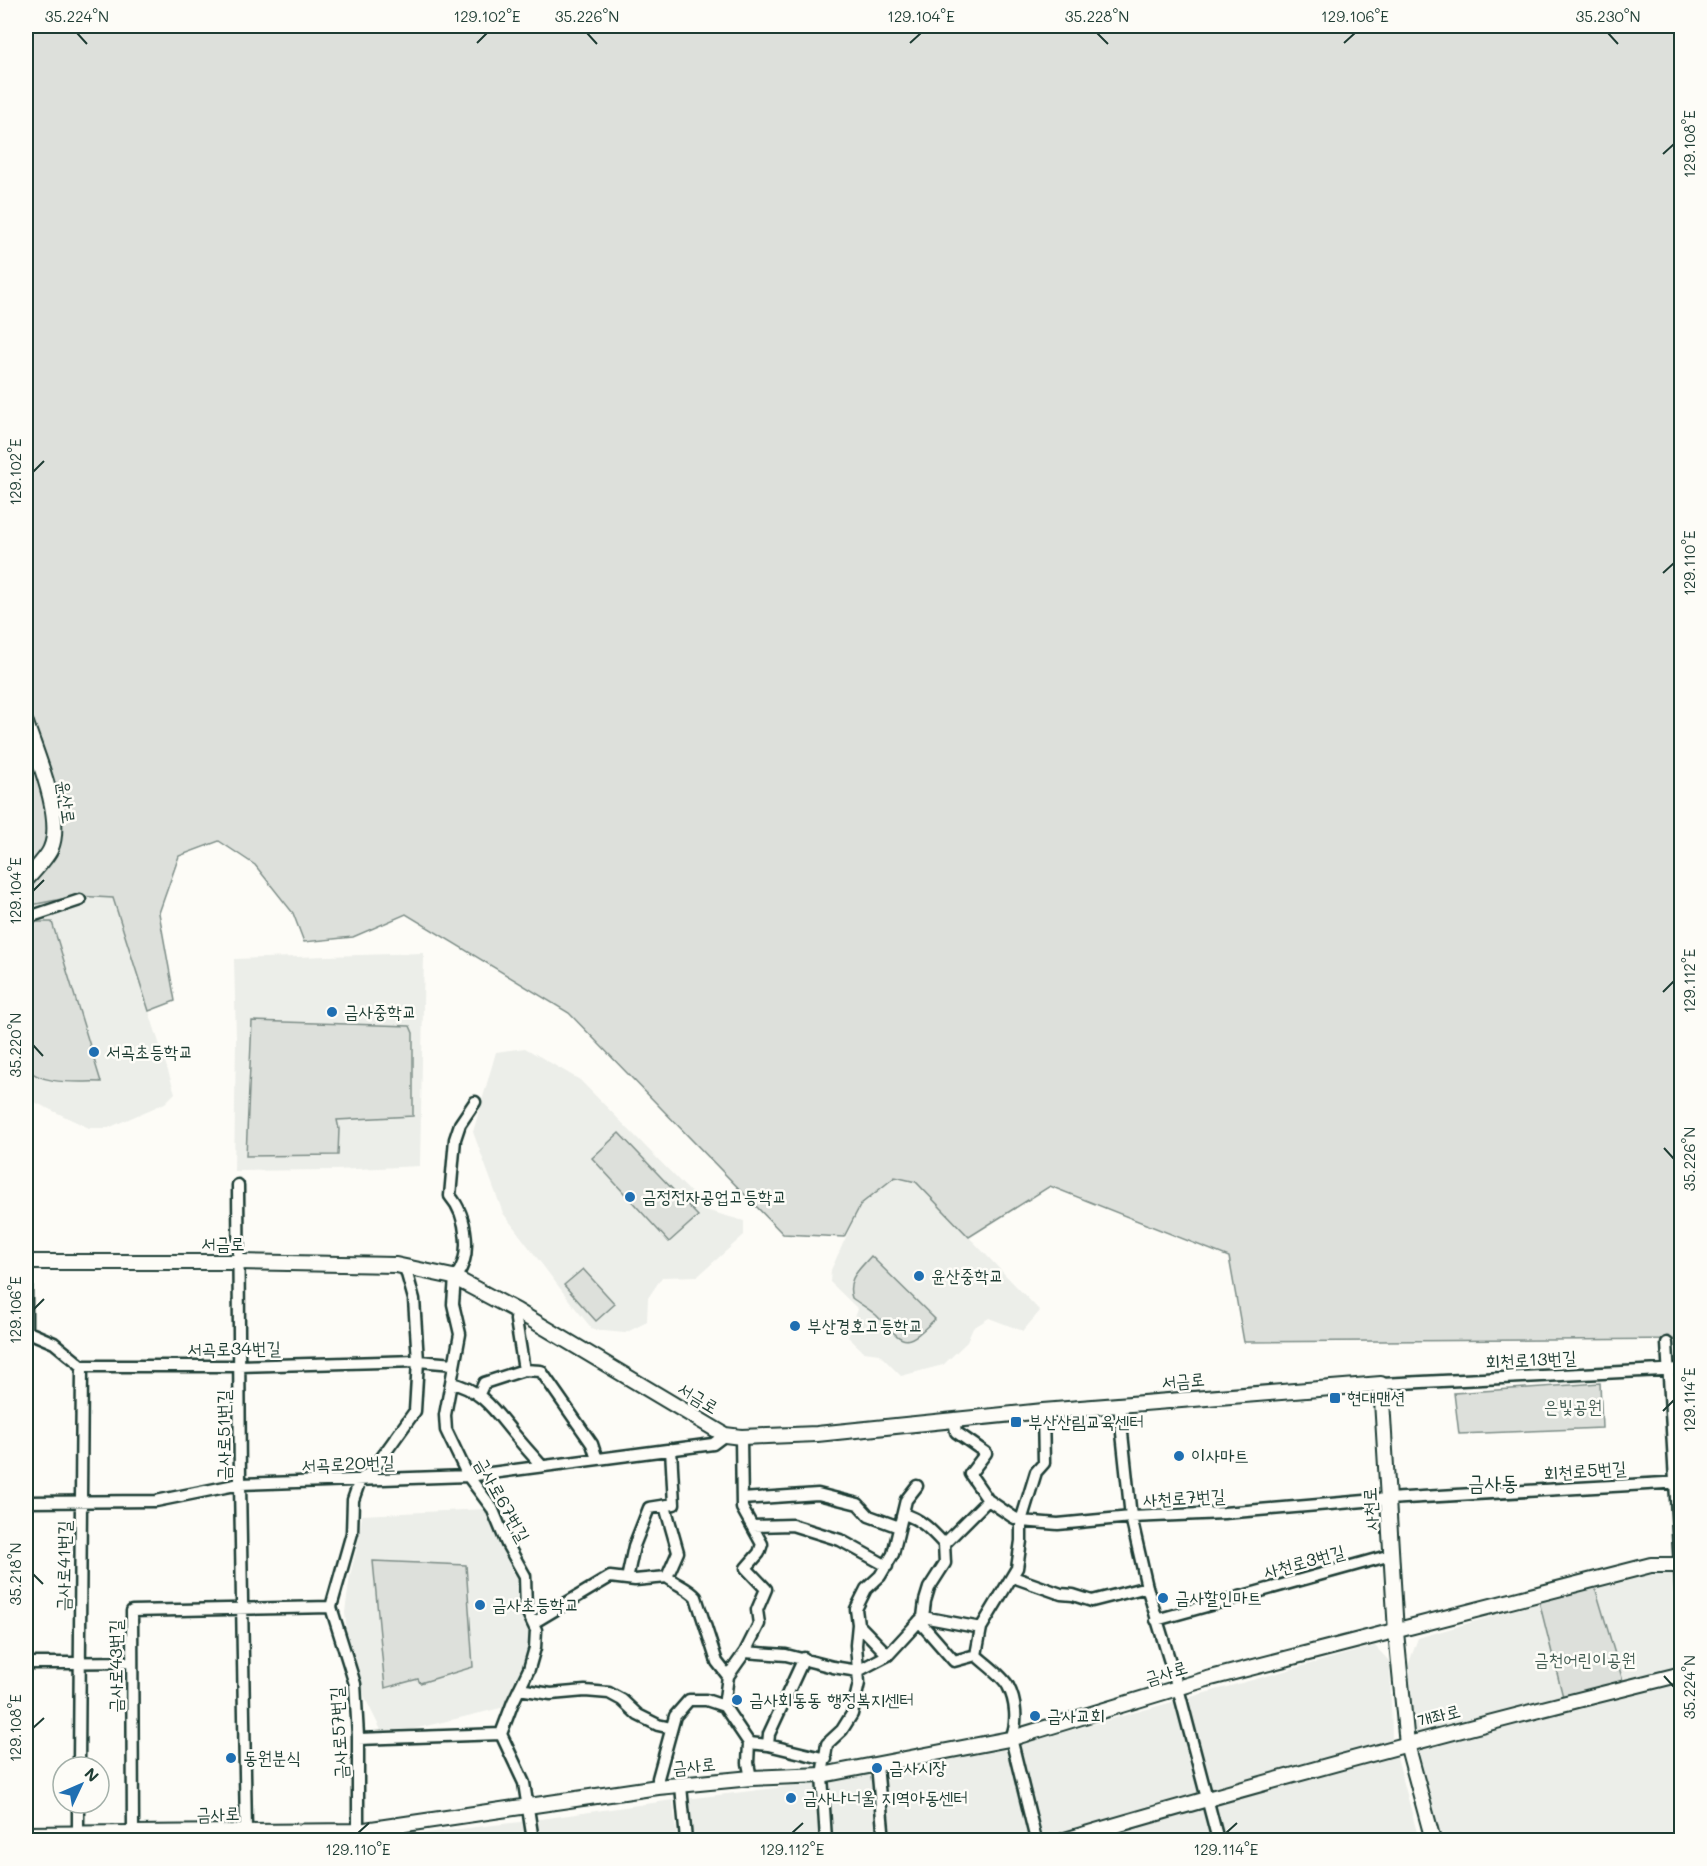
<svg xmlns="http://www.w3.org/2000/svg" width="1707" height="1866" font-family="Mali,'Poor Story',sans-serif">
<style>
.built{fill:#eceee9}
.green{fill:#dde0db;stroke:#7e8e88;stroke-width:1.5}
.lines{fill:none;stroke-linecap:round;stroke-linejoin:round}
.street-casing{stroke:#1f3d34;stroke-width:15}
.secondary-casing{stroke:#1f3d34;stroke-width:18}
.street{stroke:#fdfcf7;stroke-width:10}
.secondary{stroke:#fdfcf7;stroke-width:14}
.ticks{fill:none;stroke:#1f3d34;stroke-width:2}
.poi-dot{fill:#1f6fb2;stroke:#fdfcf7;stroke-width:2}
.labels{text-anchor:middle;stroke-width:5;stroke-linejoin:round;paint-order:stroke}
.street-label{font-size:18px;fill:#1f3d34;stroke:#fdfcf7}
.poi-label{font-size:18px;fill:#1f3d34;stroke:#fdfcf7;text-anchor:start}
.park-label{font-size:18px;fill:#455e55;stroke:#fdfcf7}
.quarter-label{font-size:21px;fill:#1f3d34;stroke:#fdfcf7}
.neatline{fill:none;stroke:#1f3d34;stroke-width:2}
.ticks-label{font-size:15px;text-anchor:middle;fill:#1f3d34}
</style>
<rect width="100%" height="100%" fill="#fdfcf7"/>
<filter id="ink" filterUnits="userSpaceOnUse"><feTurbulence type="fractalNoise" baseFrequency=".0167" numOctaves="2"/><feDisplacementMap in="SourceGraphic" scale="12" xChannelSelector="R" yChannelSelector="G"/><feConvolveMatrix kernelMatrix="1 2 1 2 8 2 1 2 1" color-interpolation-filters="sRGB"/></filter>
<g filter="url(#ink)">
<path class="built" d="M77,896L113,898L175,1093L165,1103L108,1128H89L26,1098V906Z
M424,953L420,1166L336,1170L234,1171L236,1039L234,959Z
M525,1048L580,1080L709,1211L744,1221V1235L698,1276L662,1277L648,1298L647,1322L625,1333L593,1330L572,1304L503,1213L473,1132L496,1052Z
M895,1177L916,1182L1040,1311L1023,1331L989,1318L973,1328L967,1342L943,1365L901,1376L879,1354L864,1352L848,1337L858,1309L830,1282L831,1270L861,1204Z
M484,1509L520,1578L525,1619L531,1640L524,1665L505,1707L397,1733L383,1734L366,1700L348,1651L345,1612L350,1576L359,1539L362,1515Z
M1681,1571V1840H1439L1413,1733L1409,1663L1418,1638L1622,1578Z
M1375,1646L1390,1662L1392,1738L1419,1840H690L686,1799L839,1780L1021,1744Z
M673,1800L677,1840H366L520,1822Z"/>
<path class="green" d="M26,26H1681V1339L1244,1342L1229,1257L1050,1186L969,1237L916,1182L895,1177L861,1204L844,1237L783,1234L569,1013L406,914L353,937L304,942L293,913L255,865L219,841L179,856L159,913L175,1001L149,1011L113,898L77,896L26,906Z
M29,922H52L101,1082C78,1081 43,1086 26,1068V925Z
M252,1021L410,1026L413,1033V1116L337,1120L339,1129L338,1155L246,1156Z
M619,1133L698,1216L669,1242L592,1158Z
M871,1256L935,1319C903,1350 905,1344 876,1315C869,1309 860,1304 852,1298C846,1279 859,1270 871,1256Z
M583,1269L615,1304L596,1321L564,1285Z
M1600,1383L1602,1428L1459,1434L1454,1393Z
M373,1561L466,1565L473,1667L420,1683L418,1679L385,1688Z
M1595,1587L1623,1681L1563,1697L1539,1601Z"/>
<g class="lines">
<g class="street-casing">
<path id="street" d="M26,918L80,900
M475,1102L460,1124L455,1139L450,1196C467,1215 473,1258 455,1277L453,1304L460,1334L445,1415L446,1430L468,1476L492,1508L507,1544L525,1576L526,1609L536,1630L535,1648L529,1669L513,1702L501,1734L524,1783L533,1840
M238,1185L240,1484L246,1831
M517,1311L516,1320L524,1370
M26,1331L54,1343L82,1366H240L418,1361L454,1364
M26,1331V1262
M1667,1343L1682,1602
M451,1383C481,1389 495,1411 514,1434C523,1445 532,1455 542,1466
M1381,1384L1682,1369
M479,1394L484,1383L524,1370L541,1371L592,1444L597,1459
M1119,1405L1131,1517L1147,1587L1178,1688L1218,1840
M954,1420L956,1432L986,1453L970,1474L988,1500L1013,1517L1021,1521L1058,1524L1131,1517L1224,1513L1388,1499L1682,1482
M741,1437L742,1508L762,1544L759,1553L746,1568L766,1589L757,1610L759,1624L745,1652
M742,1499L818,1494L858,1504L869,1516L899,1527
M26,1502L156,1501L240,1484L468,1476L713,1444L725,1435
M665,1506L678,1552L667,1577
M752,1526L792,1525L840,1540L887,1566
M944,1544L988,1500
M667,1577C677,1585 688,1588 696,1597L717,1662L728,1676L745,1652L786,1655L833,1667L858,1671L871,1664L888,1655L923,1617L925,1601L929,1588L945,1563L944,1544C931,1530 921,1519 903,1514
M1013,1577L1061,1594L1073,1595L1092,1601L1147,1587
M627,1579L634,1546L649,1508L674,1504L671,1449
M923,1617L981,1628
M1156,1620L1391,1555
M919,1621L954,1661L976,1655
M533,1623L610,1577L635,1580L667,1577
M858,1624L888,1655
M26,1663L132,1662
M728,1676L724,1706L749,1743L748,1763L751,1778
M519,1689L551,1694L585,1691L609,1693L622,1700L638,1715L658,1725L671,1728
M358,1739L501,1734
M749,1743L768,1745L826,1759
M768,1745L769,1734L804,1658
M877,1765L884,1840
M79,1767L82,1366
M681,1786L686,1840
M658,1787V1778L675,1716L689,1700H706L724,1706
M78,1803V1840
M358,1831V1736L355,1684L331,1607L352,1533L353,1500L360,1480L372,1471L415,1411L418,1361L414,1299L405,1267
M133,1832L132,1611L331,1607
M826,1840L822,1775L827,1744L842,1730L852,1714L859,1683L856,1645L858,1624L856,1609L866,1589L880,1576L893,1554L906,1500L917,1486
M1036,1840L1011,1738C1018,1723 1016,1701 1008,1686C1003,1676 984,1663 976,1655L981,1628L1017,1568L1021,1541V1521L1036,1472L1044,1463L1043,1411"/>
</g>
<g class="secondary-casing">
<path id="secondary" d="M26,723C36,753 64,817 51,848C48,857 32,873 26,880
M26,1262H238L396,1265L453,1277L517,1311L725,1435L741,1437L817,1434L1043,1411L1381,1384L1396,1632L1407,1744L1433,1840
M26,1834L358,1831L658,1787L751,1778L822,1775L1009,1739L1207,1679L1651,1565H1682
M1065,1840C1269,1780 1475,1725 1682,1674"/>
</g>
<use href="#street" class="street"/>
<use href="#secondary" class="secondary"/>
</g>
</g>
<path class="ticks" d="M77,33L87,44M587,33L597,44M1097,33L1108,44M1608,33L1618,44M477,43L487,33M910,43L921,33M1344,43L1355,33M1663,154L1674,144M33,472L44,461M1663,573L1674,563M33,891L44,880M1663,992L1674,981M33,1045L43,1056M1664,1148L1674,1159M33,1310L44,1299M1663,1411L1674,1400M33,1574L43,1584M1664,1676L1674,1687M33,1728L44,1718M358,1833L369,1823M792,1833L803,1823M1226,1833L1237,1823"/>
<g class="poi-dot">
<circle cx="332" cy="1012" r="6"/>
<circle cx="94" cy="1052" r="6"/>
<circle cx="630" cy="1197" r="6"/>
<circle cx="919" cy="1276" r="6"/>
<circle cx="795" cy="1326" r="6"/>
<rect x="1329" y="1392" width="12" height="12" rx="3"/>
<rect x="1010" y="1416" width="12" height="12" rx="3"/>
<circle cx="1179" cy="1456" r="6"/>
<circle cx="1163" cy="1598" r="6"/>
<circle cx="480" cy="1605" r="6"/>
<circle cx="737" cy="1700" r="6"/>
<circle cx="1035" cy="1716" r="6"/>
<circle cx="231" cy="1758" r="6"/>
<circle cx="877" cy="1768" r="6"/>
<circle cx="791" cy="1798" r="6"/>
</g>
<g class="labels">
<g class="street-label">
<text transform="translate(66 802) rotate(82)" y="6">윤산로</text>
<text x="223" y="1250">서금로</text>
<text transform="translate(234 1349) rotate(-1)" y="6">서곡로34번길</text>
<text transform="translate(1531 1360) rotate(-3)" y="6">회천로13번길</text>
<text transform="translate(1183 1381) rotate(-5)" y="6">서금로</text>
<text transform="translate(698 1398) rotate(31)" y="6">서금로</text>
<text transform="translate(224 1435) rotate(-90)" y="6">금사로51번길</text>
<text transform="translate(348 1464) rotate(-2)" y="6">서곡로20번길</text>
<text transform="translate(1585 1471) rotate(-4)" y="6">회천로5번길</text>
<text transform="translate(1184 1498) rotate(-3)" y="6">사천로7번길</text>
<text transform="translate(502 1500) rotate(61)" y="6">금사로67번길</text>
<text transform="translate(1371 1509) rotate(-93)" y="6">사천로</text>
<text transform="translate(1304 1562) rotate(-15)" y="6">사천로3번길</text>
<text transform="translate(64 1566) rotate(-89)" y="6">금사로41번길</text>
<text transform="translate(116 1666) rotate(-90)" y="6">금사로43번길</text>
<text transform="translate(1166 1673) rotate(-17)" y="6">금사로</text>
<text transform="translate(1439 1716) rotate(-15)" y="6">개좌로</text>
<text transform="translate(339 1733) rotate(-93)" y="6">금사로57번길</text>
<text transform="translate(694 1766) rotate(-6)" y="6">금사로</text>
<text transform="translate(218 1814) rotate(-1)" y="6">금사로</text>
</g>
<g class="poi-label">
<text x="344" y="1018">금사중학교</text>
<text x="106" y="1058">서곡초등학교</text>
<text x="642" y="1203">금정전자공업고등학교</text>
<text x="931" y="1282">윤산중학교</text>
<text x="807" y="1332">부산경호고등학교</text>
<text x="1347" y="1404">현대맨션</text>
<text x="1028" y="1428">부산산림교육센터</text>
<text x="1191" y="1462">이사마트</text>
<text x="1175" y="1604">금사할인마트</text>
<text x="492" y="1611">금사초등학교</text>
<text x="749" y="1706">금사회동동 행정복지센터</text>
<text x="1047" y="1722">금사교회</text>
<text x="243" y="1764">동원분식</text>
<text x="889" y="1774">금사시장</text>
<text x="803" y="1804">금사나너울 지역아동센터</text>
</g>
<g class="park-label">
<text x="1573" y="1413">은빛공원</text>
<text x="1585" y="1666">금천어린이공원</text>
</g>
<g class="quarter-label">
<text x="1493" y="1490">금사동</text>
</g>
</g>
<rect width="1707" height="1866" fill="none" stroke="#fdfcf7" stroke-width="66"/>
<g transform="translate(81 1785) rotate(46)"><circle r="28" fill="#fdfcf7" stroke="#a4b0a9" stroke-width="1.5"/>
<path d="M0-4.5L10 22L0 15L-10 22Z" fill="#1f6fb2"/>
<text y="-9" font-size="16" font-weight="bold" text-anchor="middle" fill="#1f3d34">N</text>
</g>
<rect x="33" y="33" width="1641" height="1800" class="neatline"/>
<g class="ticks-label">
<text x="77" y="22">35.224°N</text>
<text x="487" y="22">129.102°E</text>
<text x="587" y="22">35.226°N</text>
<text x="921" y="22">129.104°E</text>
<text x="1097" y="22">35.228°N</text>
<text x="1355" y="22">129.106°E</text>
<text x="1608" y="22">35.230°N</text>
<text transform="translate(1690 144) rotate(-90)" y="5">129.108°E</text>
<text transform="translate(16 472) rotate(-90)" y="5">129.102°E</text>
<text transform="translate(1690 563) rotate(-90)" y="5">129.110°E</text>
<text transform="translate(16 891) rotate(-90)" y="5">129.104°E</text>
<text transform="translate(1690 981) rotate(-90)" y="5">129.112°E</text>
<text transform="translate(16 1045) rotate(-90)" y="5">35.220°N</text>
<text transform="translate(1690 1159) rotate(-90)" y="5">35.226°N</text>
<text transform="translate(16 1310) rotate(-90)" y="5">129.106°E</text>
<text transform="translate(1690 1400) rotate(-90)" y="5">129.114°E</text>
<text transform="translate(16 1574) rotate(-90)" y="5">35.218°N</text>
<text transform="translate(1690 1687) rotate(-90)" y="5">35.224°N</text>
<text transform="translate(16 1728) rotate(-90)" y="5">129.108°E</text>
<text x="358" y="1855">129.110°E</text>
<text x="792" y="1855">129.112°E</text>
<text x="1226" y="1855">129.114°E</text>
</g>
</svg>
